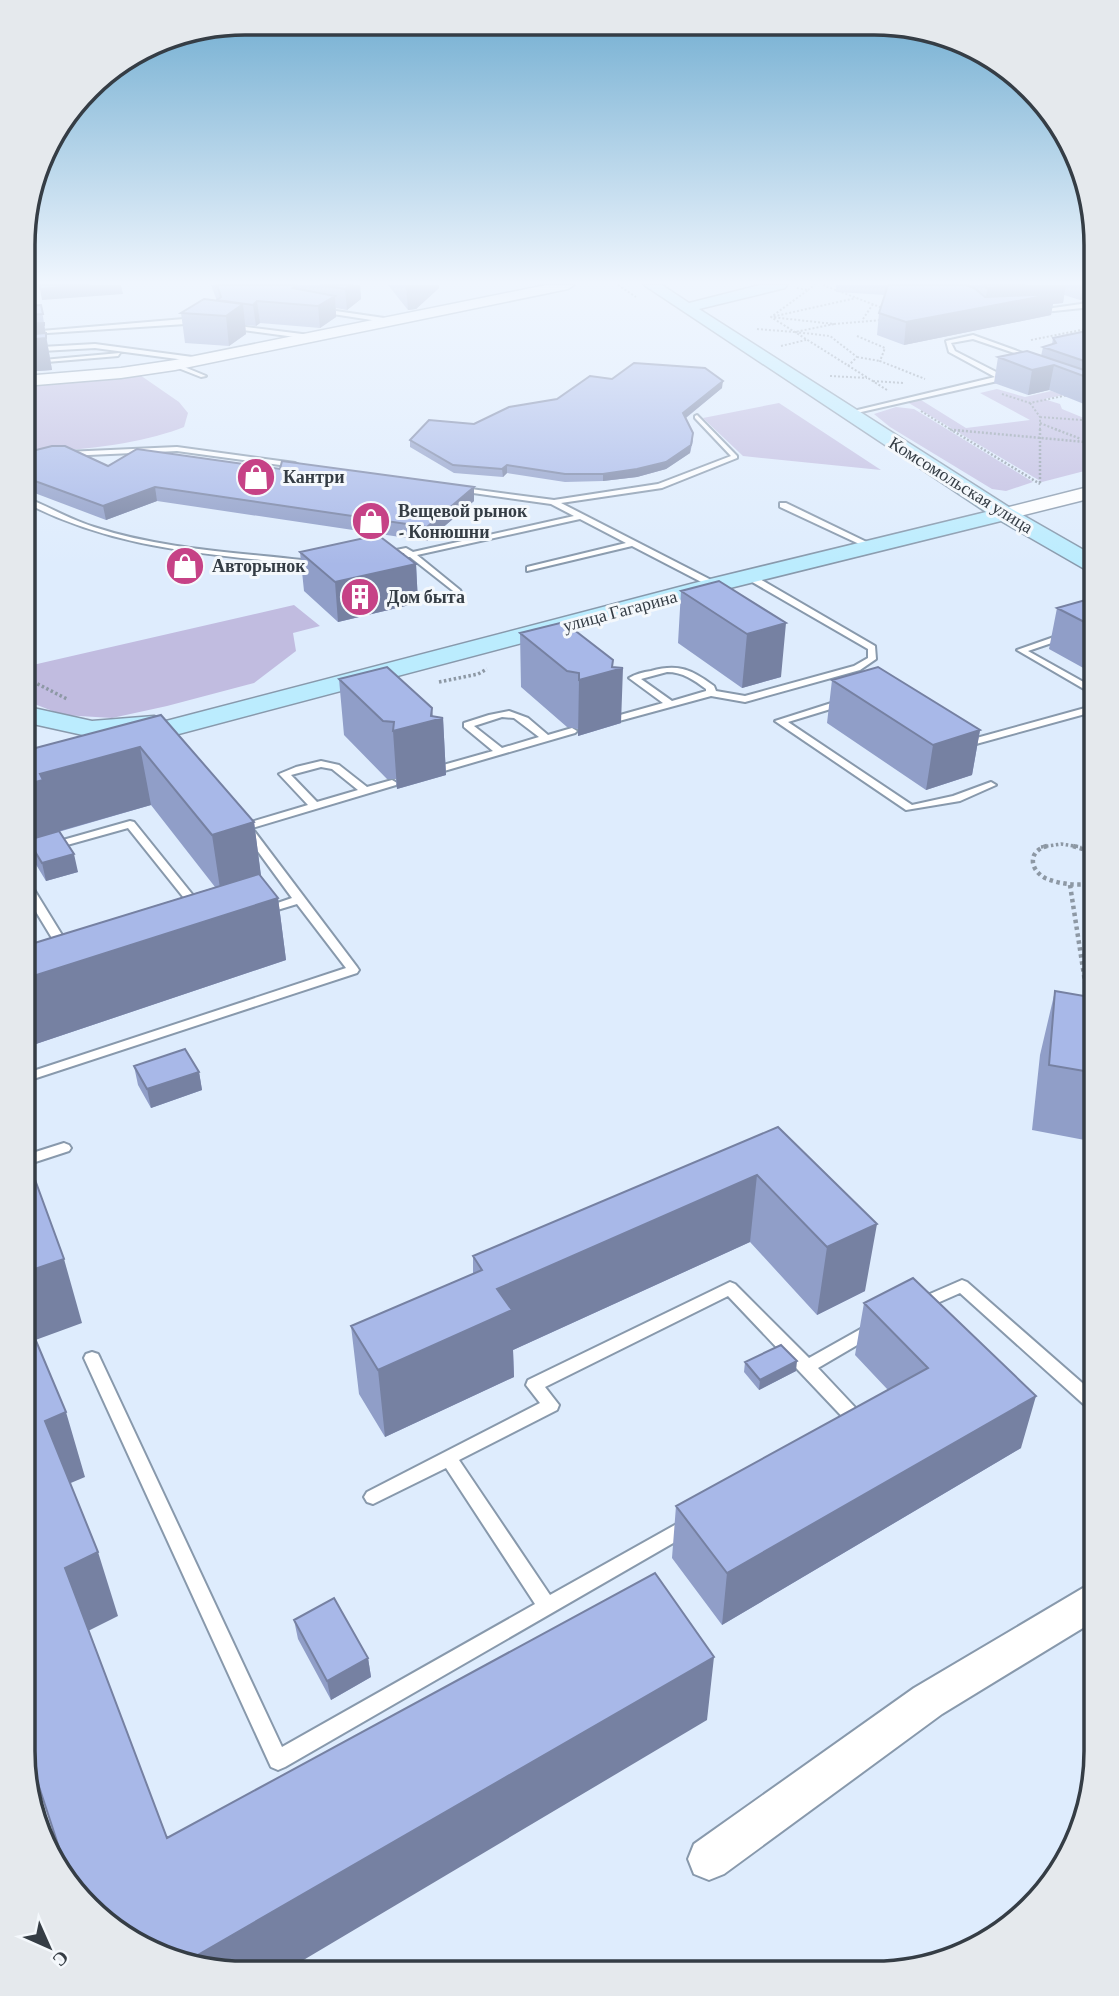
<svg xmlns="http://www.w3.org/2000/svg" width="1119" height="1996" font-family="'Crimson Pro',serif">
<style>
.green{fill:#c1bce0}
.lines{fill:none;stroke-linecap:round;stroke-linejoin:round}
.service-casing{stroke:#8899ac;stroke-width:4}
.minor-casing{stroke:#8899ac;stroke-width:4}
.tertiary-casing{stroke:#8899ac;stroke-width:3}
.secondary-casing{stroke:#8899ac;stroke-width:3}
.path-far3{stroke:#8d98a4;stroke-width:2;stroke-dasharray:2 2;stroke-linecap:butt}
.path-far2{stroke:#8d98a4;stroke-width:2.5;stroke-dasharray:2 2;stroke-linecap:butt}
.path-far1{stroke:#8d98a4;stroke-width:3.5;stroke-dasharray:2.5 2.5;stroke-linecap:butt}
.path{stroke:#8d98a4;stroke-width:4.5;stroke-dasharray:3.5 3.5;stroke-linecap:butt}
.service{fill:#fff;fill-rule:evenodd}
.minor{fill:#fff;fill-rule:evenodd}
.tertiary{fill:#fff;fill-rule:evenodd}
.secondary{fill:#bbecfe;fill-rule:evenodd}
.wall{fill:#909ec8}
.shaded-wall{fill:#7681a2}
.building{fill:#a8b8e8;stroke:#7681a2;stroke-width:2}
.labels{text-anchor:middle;stroke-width:6;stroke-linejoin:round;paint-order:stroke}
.far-poi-label{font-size:18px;font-weight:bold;fill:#353d45;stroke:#f4f8fc;text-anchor:start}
.far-street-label{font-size:18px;fill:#353d45;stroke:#f4f8fc}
.rim{fill:none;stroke:#353d45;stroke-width:3.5}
</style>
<rect width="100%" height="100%" fill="#deecfd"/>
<path class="green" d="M137,373L179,402L188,413L184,427C148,442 63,456 24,448V384Z
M997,389L1025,397L1051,391L1064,395L1044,399L1060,404L1062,409L1096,423V468L1042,482L907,402L921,400L966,428L1030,420L980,393Z
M779,403L881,470L743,456L703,418Z
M896,407L914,409L1033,482L1006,491L992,489L890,427L874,414Z
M294,605L320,626L293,633L296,651L254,683L167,706L112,718L63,715L24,700V667Z"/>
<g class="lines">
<g class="service-casing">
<path id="service" d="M1096,299V303L1082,308L1035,313L1032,311L1081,304Z
M322,309L391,319L394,321L391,323L320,312Z
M184,319L201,323L32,334L29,332Z
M230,325L310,335L313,337L310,339L228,328Z
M973,335L1034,357L1029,358L973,339L951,343L955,351L1002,375L1011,373L1014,375L1002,380L848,415L845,413L995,377L949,352L946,341Z
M95,344L200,358L203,360L200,362L95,348L24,352V348Z
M120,353L118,356L35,363L32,361Z
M173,364H177L206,376L201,377L173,366Z
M697,415L737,456V458L662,488L561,503L717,583V587H711L632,546L527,571V567L626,543L580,519L417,555L460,590L461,592L457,594L410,557H405L404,553L385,555L381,553L406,548L413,552L574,516L551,504L459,491L455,489L456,487L554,500L658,484L731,456L695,418V416Z
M177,447L295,463L299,465L295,467L177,451L66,456L63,454L66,452Z
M24,497C48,506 69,519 94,527C161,549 232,552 302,560L315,559L319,561C304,569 278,562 261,560C175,551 102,542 24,502Z
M780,503H786L877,547L870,549L780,507Z
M747,575H753L875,646L876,659L860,670L745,702L711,696L619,721H613V717L663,703L629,678C636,674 643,672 651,671C679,663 692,670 714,686L716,691L745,696L854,666L868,658V649L747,579ZM667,672C683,672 694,680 706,689V691L672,701L641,679Z
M1091,624L1096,626V633L1090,630L1028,651L1096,689V696L1017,650Z
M844,699L847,700V704L788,722L912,805L953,796L991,782L996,785L960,801L906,810L775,721Z
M1096,705V711L965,747L960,744L962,742Z
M509,711L528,718L548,735L572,728L577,731L575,733L444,771H436V767L493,751L464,727V723L489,715ZM502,717L514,718L539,737L502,748L474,726Z
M321,761L339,765L367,787L392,780L397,783L396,785L252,828L357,967L359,970L357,973L24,1082V1074L346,968L297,904L264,914L260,913L258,911L260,909L292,898L240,827L241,825L308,805L279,774L296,767ZM321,767L332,769L358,790L317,802L291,775Z
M130,821L134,822L200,904L202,906L200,908H192L128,828L24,857V851Z
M24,880L30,883L70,948L68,950L64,952L58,948L24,892Z
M64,1143L69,1145L71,1148L69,1151L23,1166V1156Z
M962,1280L967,1282L1096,1395V1412L1090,1410L960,1293L926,1308L921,1310L916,1308L913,1304L916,1300Z
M730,1282L735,1284L809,1358L866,1326L871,1324L876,1326L879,1330L876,1334L818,1368L865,1418L867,1423L865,1428L859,1430L853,1428L728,1296L545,1387L559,1405L557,1410L459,1460L550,1595L682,1521L688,1518L694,1521L697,1526L694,1531L285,1767L278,1770L271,1767L84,1358L86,1354L92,1352L98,1354L100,1358L282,1747L535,1604L446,1468L373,1504L367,1502L364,1497L367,1492L540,1403L526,1385L528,1380Z"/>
</g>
<g class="minor-casing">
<path id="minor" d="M1096,1583V1620L942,1714L724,1874L709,1880L694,1874L688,1859L694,1844L914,1688L1083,1588Z"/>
</g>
<g class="tertiary-casing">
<path id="tertiary" d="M546,285H574L568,289L175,370L121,378L24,386V376L121,368L175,360Z
M1096,485V497L1004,520L994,514L997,510Z"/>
</g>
<g class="secondary-casing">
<path id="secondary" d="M644,285H662L689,303L760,285H787L785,288L699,309L1012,509L1096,557V573L1088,571L1001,521L722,590L126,748L116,746L112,740L115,735L92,737L24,722V706L92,721L154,716L166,721L706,580L986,512Z"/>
</g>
<path class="path-far3" d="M618,285L636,297
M823,285L885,309
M797,288L808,290L771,317L887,390
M808,290L815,285
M863,319L873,304
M834,324L882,320
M757,329L794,332
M857,336L885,348L880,361L925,379
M1031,340L1096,327
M781,346L806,340
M857,357L880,361
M848,366L857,357L830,336L795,332L834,324L771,317L856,298
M830,376L867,378
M873,381L903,383
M1002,394L1030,403L1068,395
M1030,403L1040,417V431
M921,411L953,431
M1040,417L1096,421
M1040,423L1060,431
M954,430L963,431"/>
<path class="path-far2" d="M950,429L1040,484
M1040,429V483
M1055,429L1081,439
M954,430L1096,443"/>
<path class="path-far1" d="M24,677L67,699
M439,682L478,674L487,669
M1041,847L1061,844L1081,847"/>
<path class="path" d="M1047,846C1028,851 1029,869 1045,878C1061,885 1080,886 1096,883
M1073,846L1096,853
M1070,885L1088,1001
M1086,885L1096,892"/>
<use href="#service" class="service"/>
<use href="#minor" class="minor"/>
<use href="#tertiary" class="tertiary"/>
<use href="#secondary" class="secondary"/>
</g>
<path class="wall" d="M211,285H360L361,299L347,310L336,308V317L320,328L260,323L256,326L245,325L246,334L229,346L185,343L181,313L217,301Z
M388,285H439V288L416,309L408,310Z
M836,285H1096L1080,300L1064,295L1063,303L1053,304L1051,315L904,345L877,335L879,313L885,295L836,292Z
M41,305L52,370L24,372V306Z
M1096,329V415L1084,410V404L1049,390L1028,395L994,383L998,357L1041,356L1043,347L1052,344L1053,338Z
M612,379L722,388L686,418L693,441L690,453L666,469L637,477L603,481L565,482L507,473L503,477L454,473L410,447V440L474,424L557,399Z
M24,453L108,466L280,469L474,487V501L427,541L157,501L106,520L24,489Z
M300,552L416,564L418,603L338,622L304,591Z
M719,581L781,677L742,688L678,643L681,591Z
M1096,597V675L1049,649L1057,608Z
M520,633L612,667L621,723L578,736V729L567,727L521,687Z
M339,679L432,708V716L443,718L446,775L397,789L396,779H387L344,735Z
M832,680L980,730L972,775L926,790L827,723Z
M161,715L254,822L261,877L278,898L286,960L24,1048V938L28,945L215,887L151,805L55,833L78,872L46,881L32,858L29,847L26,848L24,845V751Z
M1055,991L1096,998V1121L1090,1141L1032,1130L1040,1055Z
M134,1066L199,1072L202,1090L151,1108L138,1085Z
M778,1127L865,1291L817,1315L750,1242L513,1350L514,1377L385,1437L359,1394L351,1326L473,1274V1256Z
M1096,1190V1225L1088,1218Z
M864,1303L1021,1448L722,1625L672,1558L676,1506L888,1390L855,1355Z
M745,1362L796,1371L759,1390L744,1372Z
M294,1620L368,1658L371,1677L331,1700L298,1639Z"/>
<path class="shaded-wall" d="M89,285H121L123,294L42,300L40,289Z
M350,285H360L361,299L347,310L345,289Z
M406,285H439V288L416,309L408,310Z
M1026,285H1066L1063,303L1053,304L1051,315L904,345L906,322L984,307L987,288Z
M1083,285H1096V297L1080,300Z
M335,296L336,317L320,328L318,306Z
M257,301L260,323L256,326L253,305Z
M243,304L246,334L229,346L226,316Z
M44,325L52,370L24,372V326Z
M1054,365L1049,390L1028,395L1032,370Z
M723,381L722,388L683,420V413Z
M693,433L690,453L666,469L637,477L603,481V474Z
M507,465V473L503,477L502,469Z
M155,487L157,501L106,520L103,506Z
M474,487V501L427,541V527Z
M416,564L418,603L338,622L335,582Z
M786,623L781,677L742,688L747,634Z
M623,668L621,723L578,736L579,680Z
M432,708L433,720L443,718L446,775L397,789L393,731Z
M980,730L972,775L926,790L933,745Z
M140,747L151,805L28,840L29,847L26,848L24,840V785L40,774Z
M254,822L262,883L221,895L212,835Z
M74,854L78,872L46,881L42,863Z
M278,898L286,960L24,1048V979Z
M199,1072L202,1090L151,1108L147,1089Z
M757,1175L750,1242L513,1350L514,1377L385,1437L378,1370L497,1289Z
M877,1224L865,1291L817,1315L827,1247Z
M64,1259L82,1323L30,1342L23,1320V1273Z
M797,1361L796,1371L759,1390L760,1380Z
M1036,1396L1021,1448L722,1625L727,1573Z
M66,1412L85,1477L66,1485L45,1421Z
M98,1552L118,1616L86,1632L65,1568Z
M714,1657L707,1720L285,1971H215L189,1960Z
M368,1658L371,1677L331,1700L327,1681Z"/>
<path class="building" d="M39,285H89L40,289Z
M217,285H296L293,288L335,296L318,306L257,301L253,305L217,300L221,297Z
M321,285H350L345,289Z
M888,285H966L974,288L985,297L1054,294L906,322L879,313Z
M984,285H1026L987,288Z
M204,299L243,304L226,316L181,313Z
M41,305L43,314L24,315V306Z
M44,323V325L24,326V324Z
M1096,329V365L1043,347L1056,343L1053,338Z
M46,333V338L24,340V335Z
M1027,351L1096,374V387L1089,384V378L1054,365L1032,370L998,357Z
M634,363L705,368L723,381L683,413L693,433L691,445L666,462L637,469L603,474H565L507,465L502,469L453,465L410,440L429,420L474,424L509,407L557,399L590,376L612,379Z
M52,446H65L108,466L137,449L280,469L282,461L474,487L427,527L155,487L103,506L24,477V470L31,469L24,465V453Z
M378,535L416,564L335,582L300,552Z
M719,581L786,623L747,634L681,591Z
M1096,597V628L1057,608Z
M564,622L613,660L612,667L623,668L579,680V673L567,671L520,633Z
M387,667L432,708L431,716L443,718L393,731L394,722L383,721L339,679Z
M878,667L980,730L933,745L832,680Z
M161,715L254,822L212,835L140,747L40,774L43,780L24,785V751Z
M59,831L74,854L42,863L28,840Z
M259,874L278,898L24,979V938L28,945Z
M1055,991L1096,998V1073L1049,1065Z
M185,1049L199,1072L147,1089L134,1066Z
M778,1127L877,1224L827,1247L757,1175L497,1289L512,1310L378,1370L351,1326L482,1270L473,1256Z
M30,1166L64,1259L23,1273V1168Z
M913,1278L1036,1396L727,1573L676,1506L928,1368L864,1303Z
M23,1310L66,1412L45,1421L98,1552L65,1568L167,1838L655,1573L714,1657L189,1960L109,1927L73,1890L23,1738Z
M781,1345L797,1361L760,1380L745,1362Z
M334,1598L368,1658L327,1681L294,1620Z"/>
<linearGradient id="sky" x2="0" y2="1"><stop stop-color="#6facd0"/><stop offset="0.5" stop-color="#f0f6fe"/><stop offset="1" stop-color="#f0f6fe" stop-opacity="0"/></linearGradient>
<rect width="1119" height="565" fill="url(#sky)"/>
<defs>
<g id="shop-disc" transform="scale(2.0125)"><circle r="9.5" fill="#c64286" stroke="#f4f8fc"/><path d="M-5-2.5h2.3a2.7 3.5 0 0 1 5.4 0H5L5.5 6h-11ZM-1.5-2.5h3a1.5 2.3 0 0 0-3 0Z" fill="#fff"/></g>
<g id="building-disc" transform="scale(2.0125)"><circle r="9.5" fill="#c64286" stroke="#f4f8fc"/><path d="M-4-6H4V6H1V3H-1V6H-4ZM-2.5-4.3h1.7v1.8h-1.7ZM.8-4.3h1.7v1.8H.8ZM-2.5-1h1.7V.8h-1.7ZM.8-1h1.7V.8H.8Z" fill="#fff"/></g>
</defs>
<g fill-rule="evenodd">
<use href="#shop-disc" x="256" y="477"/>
<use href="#shop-disc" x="371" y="521"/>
<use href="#shop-disc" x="185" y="566"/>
<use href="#building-disc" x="360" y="597"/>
</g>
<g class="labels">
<g class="far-poi-label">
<text x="283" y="483">Кантри</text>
<text x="398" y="517">Вещевой рынок<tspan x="398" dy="21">- Конюшни</tspan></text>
<text x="212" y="572">Авторынок</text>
<text x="387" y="603">Дом быта</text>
</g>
<g class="far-street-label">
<text transform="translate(961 485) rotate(32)" y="6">Комсомольская улица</text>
<text transform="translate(620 611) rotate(-15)" y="6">улица Гагарина</text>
</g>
</g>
<path d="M0 0H1119V1996H0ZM245 35H874A210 210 0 0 1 1084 245V1751A210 210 0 0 1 874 1961H245A210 210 0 0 1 35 1751V245A210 210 0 0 1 245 35Z" fill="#e5e9ed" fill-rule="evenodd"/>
<path class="rim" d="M245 35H874A210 210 0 0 1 1084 245V1751A210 210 0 0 1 874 1961H245A210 210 0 0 1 35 1751V245A210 210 0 0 1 245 35Z"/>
<g transform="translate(49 1947) rotate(135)" stroke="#f4f8fc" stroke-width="5" paint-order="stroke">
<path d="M0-5L12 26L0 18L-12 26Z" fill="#353d45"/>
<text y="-10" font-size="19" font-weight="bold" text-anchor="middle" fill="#353d45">С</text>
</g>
</svg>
